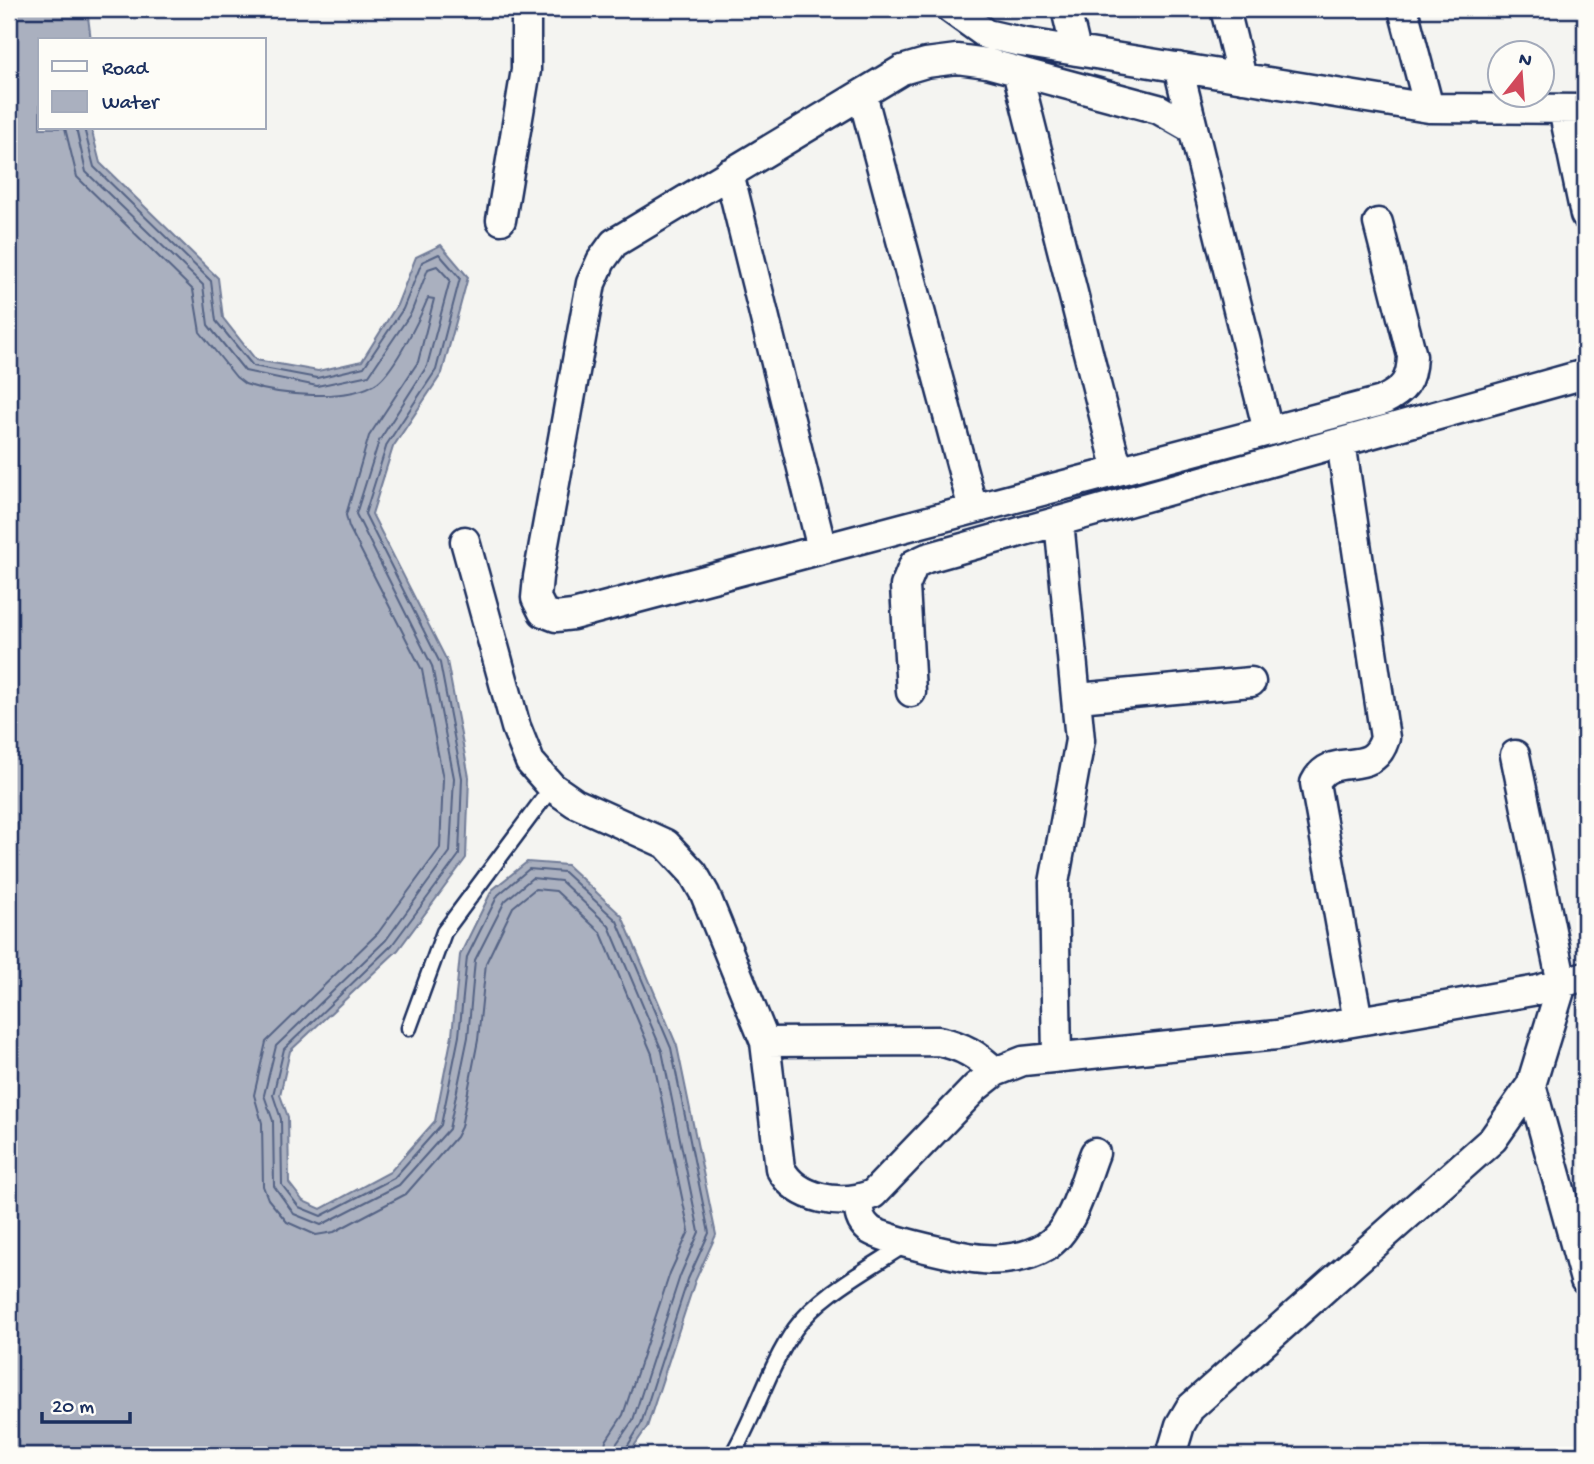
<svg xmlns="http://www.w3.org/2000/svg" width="1594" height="1464" font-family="'Gochi Hand',sans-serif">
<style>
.water{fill:#aab0bf;stroke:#717c98;stroke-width:2}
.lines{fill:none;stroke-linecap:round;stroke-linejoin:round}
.shore{stroke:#546385;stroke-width:2}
.lane-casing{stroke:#1b2f5e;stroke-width:19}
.street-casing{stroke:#1b2f5e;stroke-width:33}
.lane{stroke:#fdfcf7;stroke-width:14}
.street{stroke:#fdfcf7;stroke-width:28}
</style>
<rect width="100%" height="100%" fill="#f4f4f1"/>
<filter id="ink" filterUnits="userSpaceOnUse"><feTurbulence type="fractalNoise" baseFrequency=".0143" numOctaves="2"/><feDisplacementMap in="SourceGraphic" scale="14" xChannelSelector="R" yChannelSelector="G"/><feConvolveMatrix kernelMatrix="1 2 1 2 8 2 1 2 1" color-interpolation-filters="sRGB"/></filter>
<g filter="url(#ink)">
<path class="water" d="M9,9H87L91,40H40V128H91L100,163L218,278L223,318L256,360L318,371L362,361L397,305L416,257L441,245L468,277L442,373L393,447L372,514L447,661L469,777L466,858L398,950L290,1051L280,1095L288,1117L289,1183L303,1201L321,1209L390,1172L435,1121L452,1035L460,955L492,890L527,862L567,865L622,916L677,1046L716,1235L695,1281L647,1427L628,1455H9Z"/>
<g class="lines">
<path class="shore" d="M65,128L77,177L193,290L200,332L236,377L245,384C277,395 349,403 378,382C395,369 420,318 428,298L434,299L418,362L369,436L346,515L349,527L422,670L443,779L440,848L378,933L266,1042L254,1095L262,1123L263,1186L268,1199L287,1222L316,1235L334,1232L406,1194L456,1137L461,1127L478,1040L486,963L513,907L535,889L556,891L601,933L652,1054L689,1231L670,1273L623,1415L606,1441L603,1455
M76,128L86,172L203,285L208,325L245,371L317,386L369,375L411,313L428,269L437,266L450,280L427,366L379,441L356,514L432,666L454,778L450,852L386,940L276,1046L264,1095L273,1121L274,1186L294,1214L321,1225L399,1185L449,1129L468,1037L475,960L505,901L532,878L561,881L609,926L662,1051L699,1232L680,1276L633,1420L615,1446L614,1455
M84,128L94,167L211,281L216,321L253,366L317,378L364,367L403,309L422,262L439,254L460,278L436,370L387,444L365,514L440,663L462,778L459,855L392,945L284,1049L273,1095L281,1119L282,1185L299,1207L321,1216L394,1178L441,1125L459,1036L467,957L498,895L529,869L564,872L617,921L671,1048L709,1233L688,1279L641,1424L622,1455"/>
<g class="lane-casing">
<path id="lane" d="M409,1028L444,932L552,787
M732,1455C756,1415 768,1368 795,1329C821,1293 869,1269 906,1244"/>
</g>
<g class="street-casing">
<path id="street" d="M951,9L986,34L1021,42L1429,108L1585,109
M1066,9L1076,51
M1225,9L1242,78
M1403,9L1429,108
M1178,67L1268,431
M1017,71L1118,471
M862,94L973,509
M1563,109L1585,215
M1193,129L1158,109L987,63L957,59L926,63L902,70L614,243L601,261L591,283L538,577L536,598L543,612L556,617L573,615L1382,401C1404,390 1411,382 1412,356L1378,223
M729,173L822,549
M501,220L526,70V9
M1341,442L1385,738C1372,782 1332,748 1315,783L1358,1021
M465,541L516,727L530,762L552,787L575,803L666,844L693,873L705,894L765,1042L780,1168C796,1200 842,1207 873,1194L976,1087L995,1072L1023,1061L1277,1035L1538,990L1585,976
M911,692L905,586L914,564L927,558L1585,374
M1078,698L1251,682
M765,1042L938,1041C963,1046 977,1055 995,1072
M1057,1057L1054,883L1080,740L1059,521
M1531,1085L1585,1280
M858,1200C859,1212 859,1221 869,1229C880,1239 965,1258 983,1259C1003,1261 1028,1257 1045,1247C1074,1229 1083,1183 1095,1153
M1171,1455L1180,1425L1190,1408L1493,1139L1531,1085L1562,984L1515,755"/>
</g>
<use href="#lane" class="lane"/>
<use href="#street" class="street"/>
</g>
</g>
<rect width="1594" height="1464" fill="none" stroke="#fdfcf7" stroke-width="35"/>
<rect x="18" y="18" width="1559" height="1429" fill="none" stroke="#1b2f5e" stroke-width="2.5" filter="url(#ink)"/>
<rect x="38" y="38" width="228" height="91" fill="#fdfcf7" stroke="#a3aaba" stroke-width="2"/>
<rect x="52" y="61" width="35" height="10" fill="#fdfcf7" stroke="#a3aaba" stroke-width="2"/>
<text x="102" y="74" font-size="21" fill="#1b2f5e">Road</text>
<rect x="52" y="91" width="35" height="21" fill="#aab0bf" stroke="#a3aaba" stroke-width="2"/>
<text x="102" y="108" font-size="21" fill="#1b2f5e">Water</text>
<g transform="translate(1521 74) rotate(17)"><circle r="33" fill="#fdfcf7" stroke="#a3aaba" stroke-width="2"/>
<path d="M0-5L12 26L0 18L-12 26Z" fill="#d1495b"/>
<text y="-10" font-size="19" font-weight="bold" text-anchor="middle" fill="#1b2f5e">N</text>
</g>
<path d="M42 1412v10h88v-10" fill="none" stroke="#1b2f5e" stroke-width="3.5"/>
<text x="52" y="1412" font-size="21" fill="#1b2f5e" stroke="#fdfcf7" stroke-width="5" paint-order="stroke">20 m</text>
</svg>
